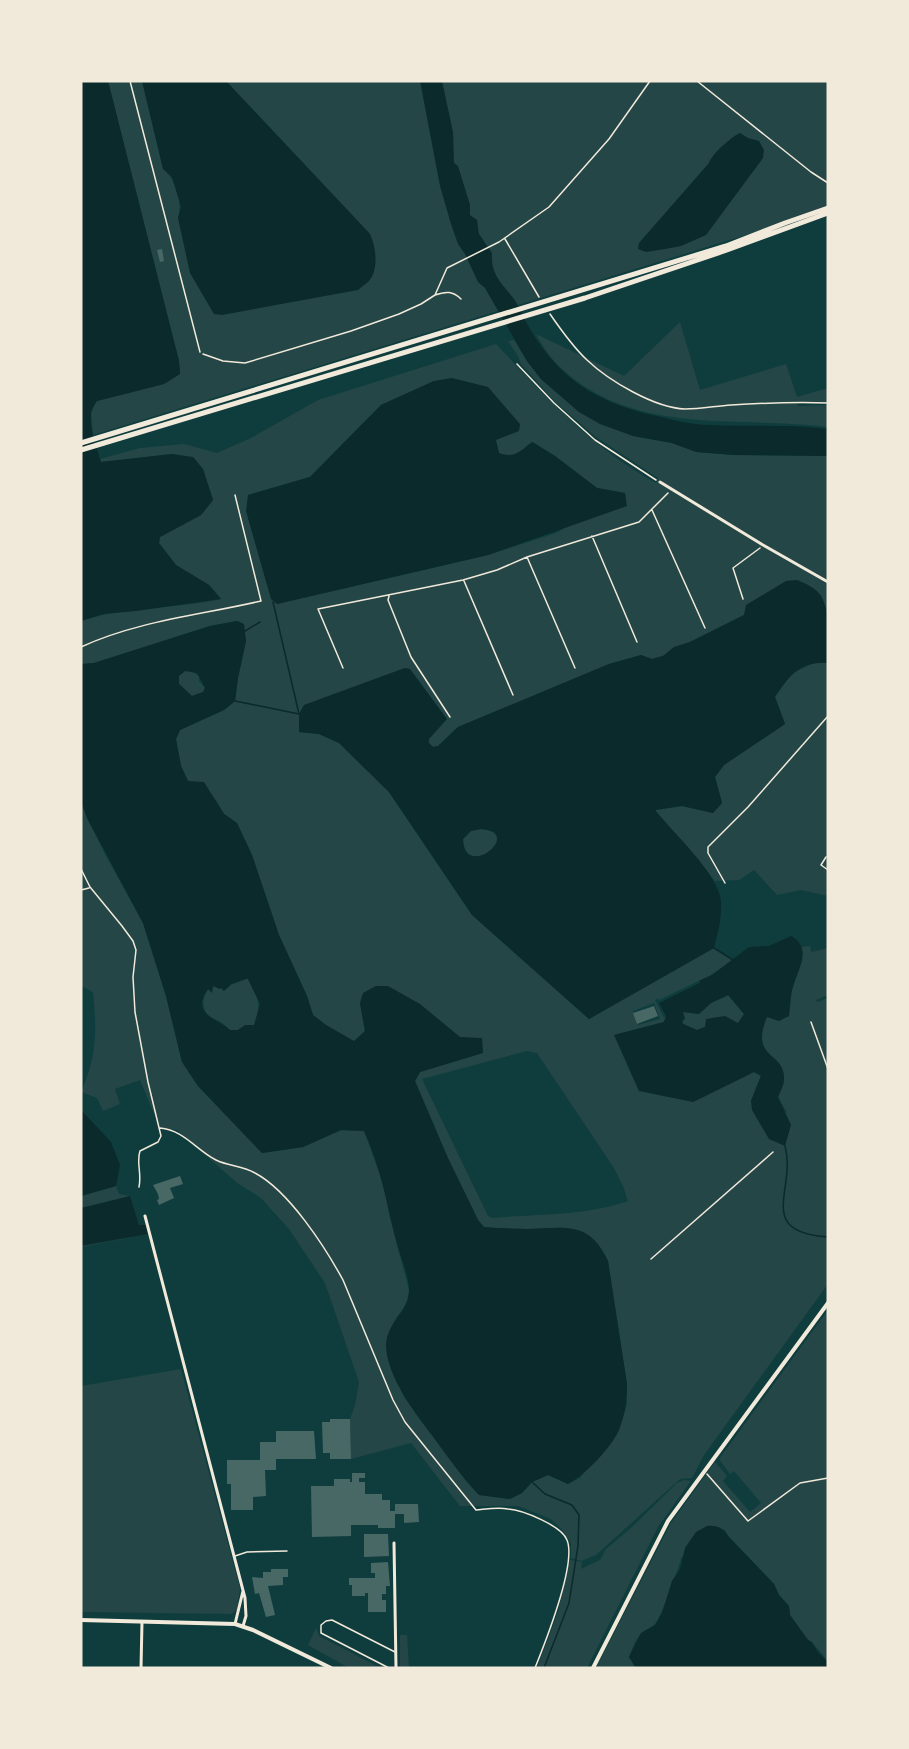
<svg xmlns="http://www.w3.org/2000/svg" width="909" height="1749" font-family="Mulish,sans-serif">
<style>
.green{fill:#244646;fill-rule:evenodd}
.water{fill:#0a2a2b;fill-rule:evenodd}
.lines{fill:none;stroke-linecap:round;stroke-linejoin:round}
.stream{stroke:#0a2a2b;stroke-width:1.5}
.building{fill:#486865}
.path{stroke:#f1e9da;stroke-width:1.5}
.service{stroke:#f1e9da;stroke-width:1.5}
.minor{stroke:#f1e9da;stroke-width:3}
.tertiary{stroke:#f1e9da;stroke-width:4}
.trunk{stroke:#f1e9da;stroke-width:5}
</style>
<rect width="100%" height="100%" fill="#0f3d3e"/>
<path class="green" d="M108,81H142L163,168C176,180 183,201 178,218L370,234L226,81H828V210L93,435L91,412L97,401L164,384L180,373L179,361Z
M680,322L700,390L786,364L797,397L828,388V403L797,404L798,406L828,405V427C733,415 628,438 554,361C547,353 541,343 536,334L624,376Z
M514,340L527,361L541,379L579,412L633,436L672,443L697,452L734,455L828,456V620L821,595L744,615L690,642L675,647L663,656L652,659L641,655L609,664L458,727L438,746L433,747L429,743L405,668L305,705L299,714V732L319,734L339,743L389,792L472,915L589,1019L714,948L733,960L711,975L659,1000L658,998L655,1000L664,1018L666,1016L664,1022L614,1035L693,1102L754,1072L761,1075L751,1101L787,1113L778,1097C780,1092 784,1085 784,1079C785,1051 750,1061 766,1017L789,1016L792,989L802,960V947L810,946L811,952L828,948V995L816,1000L817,1002L828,998V1284L704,1455L692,1478L680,1479L596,1555L581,1561L571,1558V1543L563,1531L551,1519L518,1506H460L411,1443L351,1459L350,1419L355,1405L359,1382L325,1283L289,1229L261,1198L236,1182L177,1130L160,1128L140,1080L115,1089L120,1104L103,1111L97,1098L81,1092C97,1056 97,1030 93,992L81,986V801L87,818L106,856L143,923L166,996L182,1062L198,1086L262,1153L303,1147L341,1130L364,1131L384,1186L390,1218L409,1290L407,1303L394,1321L387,1357L404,1397L466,1481L479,1495L510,1499L522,1493L532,1482L548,1475L568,1484L580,1478L618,1431L627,1405V1384L608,1261C589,1220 564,1228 527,1229C512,1229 498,1228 483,1227L478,1220L447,1156L415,1081L420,1072L482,1053L460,1037L360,1003L365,1032L354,1042L326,1025L313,1015L307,996L279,935L252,855L237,823L224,814L216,800L188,781L181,766L176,739L180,730L224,710L235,701L238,678L246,641L243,624L236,621L210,626L94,663L81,664V621C126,606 175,609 221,599L209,585L176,565L159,543L160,537L201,515L213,500L203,469L193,458L172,454L101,462L100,459L140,448L184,444L217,453L251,438L318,400L496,344C546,397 591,447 656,483L658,478L596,437L555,402L521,364L518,356L508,341ZM434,381L505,436L495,440L499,453C515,459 520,451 533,442L555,456L597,488L625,493L556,533L488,555L277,604L248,495L310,477L381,405ZM654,1003L660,1019L638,1025L633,1011ZM527,1051L537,1053L614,1168L623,1186L628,1201C584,1216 538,1214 492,1218L488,1216L422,1079Z
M816,662L828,663V896L801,890L777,895L754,870L739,880L715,881L655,810L682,806L713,813L722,803L715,777L724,765L785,724L775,697L791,674Z
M185,671H192L199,676V681L205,688L203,692L192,696L179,684V675Z
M481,829C525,832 464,882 463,839L471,831Z
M246,979H248C258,996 262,1006 254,1025L241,1028L238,1030H230L221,1022L207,1016C202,1005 202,998 209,988L212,992L211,987L213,986L228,988L231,985Z
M729,995L744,1014L738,1024L705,1027L697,1030L683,1024V1012L699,1014L711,1003Z
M116,1186L119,1194L130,1196L139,1225H146L148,1234L81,1247V1196Z
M828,1310V1662C823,1655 815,1644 808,1640L790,1615L789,1606L779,1595L774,1584L729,1537L724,1529L681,1558C680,1565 660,1620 655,1624C652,1628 646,1629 643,1632C636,1637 632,1649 629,1657L636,1668H596L671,1523L715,1462L727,1476L723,1481L750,1512L761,1503L734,1471L730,1474L719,1459Z
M181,1369L240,1588L237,1609L232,1614L81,1612V1386Z
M684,1480L691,1481L658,1527L587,1668H537L558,1612L570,1560L582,1562L581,1569L600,1560L606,1549L631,1528L677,1483Z
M316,1628L319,1636L381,1668H349L308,1645Z
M400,1635H407L409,1668H400Z"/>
<path class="water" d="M81,81H108L179,361L180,374L164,384L97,401C83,416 96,445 101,462L172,454L193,457L203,469L213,500L201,515L160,537L159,543L176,565L209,585L221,599L136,611L103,614L81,621Z
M142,81H226L370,234C376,247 379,269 369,281C366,284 361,287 358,290L222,315L214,314L190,273L178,218L181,207L172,177L163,169Z
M420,81H442L453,132L454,163L458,166L470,205V215L477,220L479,234L492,253C490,281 510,288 519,308C548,369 586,400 652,415C671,419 690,425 710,425C749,427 788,424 828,429V456L734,455L696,452L672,443L633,436L600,424L579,412L541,379L527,361L485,288L478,282L465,254L458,244L451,224L440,186Z
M740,133L748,138L759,141L764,150L763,158L706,235L681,246L665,249L646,252L638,249L639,243L709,163C712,154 731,137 740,133Z
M452,378L488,387L520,424L519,431L496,440L499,453C515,459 520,451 532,442L555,456L597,488L625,493L627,506L488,555L277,604L271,599L246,511L248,495L310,477L381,405L434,381Z
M797,580C805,583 816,588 821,596C832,615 828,642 828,663C800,661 789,676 775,697L785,724L724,765L715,777L722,803L713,813L682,806L655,810C673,833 718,873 721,901C722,917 718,933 714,948L589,1019L472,915L389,792L339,743L319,734L299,732V714L304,705L405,668L410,669L447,719L429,739V743L433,747L438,746L458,727L609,664L641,655L652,659L663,656L674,647L690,642L744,615L746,605L786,581ZM481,829C526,832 464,882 463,839L471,831Z
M237,621L244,624L246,641L238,678L235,701L224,710L180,730L176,739L181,766L188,781L204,782L224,814L237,823L252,855L279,935L307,996L313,1015L326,1025L354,1041L365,1031L360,1003L363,993L376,986H388L420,1004L460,1037L482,1038L483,1053L420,1072L415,1081L447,1156L478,1220L484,1227C498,1228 513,1229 527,1229C565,1228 589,1220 608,1261L627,1384C627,1400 625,1415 619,1430C611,1448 585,1475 568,1484L548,1475L532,1482L522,1493L510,1499L479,1495C462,1477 448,1457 434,1438C416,1414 393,1385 387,1355C381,1325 406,1317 409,1293C410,1278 401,1259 397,1244C387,1206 381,1167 364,1131L341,1130L303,1147L262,1153L198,1086L182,1062L166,996L143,923L87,818L81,801V664L94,663L210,626ZM185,671L197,673L205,688L203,692L192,696L179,684V676ZM246,979H248L260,1004L254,1025H245L238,1030H230C217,1018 190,1014 208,989L212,993L213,986L220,989L221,988L224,991L231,984Z
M791,936C813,948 798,969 793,987C790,996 790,1006 789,1016L779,1021L767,1017C749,1060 785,1051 784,1079C784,1085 780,1092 778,1097L791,1125L785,1146L769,1139L752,1110L751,1101L761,1076L754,1072L693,1102L639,1091L614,1035L664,1022L666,1016L659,1003L700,983L699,981L712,975L749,947L769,946ZM728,995L744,1014L738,1023L725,1016L706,1019L705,1027L697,1030L683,1024L682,1021L685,1019L683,1012L699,1014L711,1003Z
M81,1110L111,1142L120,1165L116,1186L81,1196Z
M130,1196L139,1225H146L148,1234L81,1246V1208Z
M707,1526C718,1525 723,1528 729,1537L774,1584L779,1595L789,1606L790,1615L808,1640L812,1642L817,1651L828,1662V1668H636L629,1657L641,1633L655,1625L662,1613L672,1581L680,1569L685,1548L696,1532Z"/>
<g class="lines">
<path class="stream" d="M245,631L260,622
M235,701L299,714L273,602
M714,948L733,960
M785,1146C797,1189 754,1232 828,1237
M532,1482L545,1494L572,1505L579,1515L578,1546L569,1603L544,1668"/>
</g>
<path class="building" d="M162,249L164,261L160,262L157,250Z
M654,1006L658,1016L637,1024L633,1013Z
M180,1176L183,1184L170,1188L174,1198L159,1205L157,1200L159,1199L158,1194L153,1185Z
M330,1419H350L351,1459H330V1453H323L322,1422H330Z
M276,1431H314L316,1459H276V1470H265L266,1496L253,1497V1510H231V1484H227V1460H260V1442H276Z
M352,1473H365V1478H359V1482H365V1494H382V1500H390V1511H395V1504H418L419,1522L404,1523V1514H395V1528H378V1525H351V1536L312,1537L311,1486H334V1479H350V1482H352Z
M364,1534H388L389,1556L364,1557Z
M388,1562L390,1586H386V1594H382V1600H386V1612H368V1593H365V1596H352V1585H349V1578H375V1573H371V1563Z
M271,1569H288V1577H283V1585L268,1586L275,1615L266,1617L259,1593L255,1594L252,1577L263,1578V1572H271Z"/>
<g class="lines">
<path class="path" d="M505,239L539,297
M435,295C446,291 453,291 461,299
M550,314C561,330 573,347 587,360C609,381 655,408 685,409C700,409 716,406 731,405C763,403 796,402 828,403
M203,354L223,361L245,363L351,331L399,314L421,304L435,295L447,268L499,242L549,207L609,139L650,81
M517,364L554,403L595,440L656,480
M652,510L705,628
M592,536L637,642
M527,557L575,668
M464,581L513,695
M389,596L388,600L411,657L450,717
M743,599L733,568L760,548
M81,647C137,621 201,615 261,601L235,495
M343,668L318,609L463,580L497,570L527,557L639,522L668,493
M826,857L821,865L828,870
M81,869L90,887L122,926L133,941L136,950L133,977L135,1012L148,1082L161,1136L158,1142L140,1151C136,1162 142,1173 139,1187
M725,883L708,853V847L748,807L828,716
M81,890L89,888
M160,1128C184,1130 196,1150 216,1160C228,1166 243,1166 255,1173C289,1191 325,1247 343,1280L393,1400L405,1422L476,1510C487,1509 498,1507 508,1509C523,1510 562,1526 567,1540C577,1564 545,1643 535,1668
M651,1259L773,1152
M707,1474L748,1521L800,1483L828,1478"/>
<path class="service" d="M130,81L200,352
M697,81L811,172L828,183
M811,1022L828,1069
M235,1556L247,1552L287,1551
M389,1668L321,1633V1625L326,1621L332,1620L395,1652"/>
<path class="minor" d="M660,482L763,545L828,582
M145,1216L245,1598L246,1616L243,1626
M394,1543L396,1668
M235,1624L243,1591
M141,1668L142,1622"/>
<path class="tertiary" d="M81,1620L235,1624L253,1630L331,1668
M593,1668L668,1521L828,1303"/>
<path class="trunk" d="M81,443L726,246L785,223L828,208
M81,450L585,298L727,250L828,213"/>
</g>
<rect width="909" height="1749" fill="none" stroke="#f1e9da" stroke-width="165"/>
</svg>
